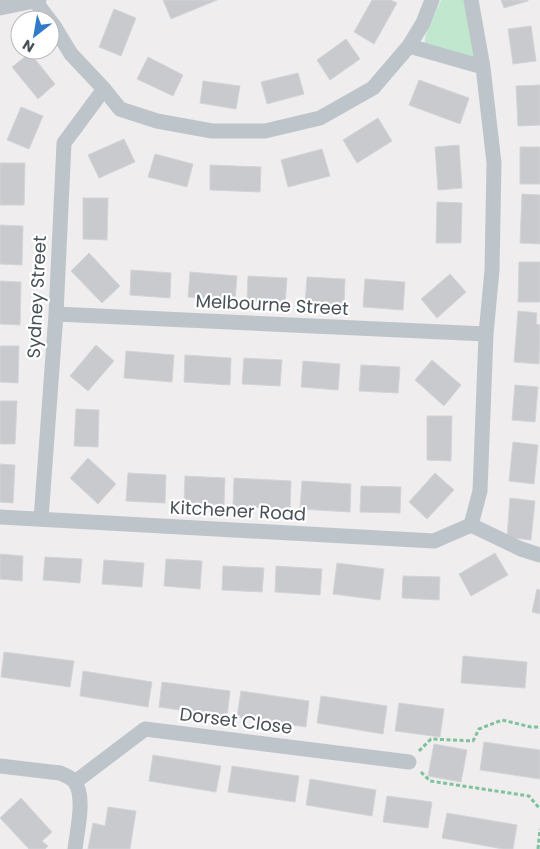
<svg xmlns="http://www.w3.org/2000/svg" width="540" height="849" font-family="Poppins,sans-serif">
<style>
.green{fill:#c1e8ce}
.building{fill:#c8cace;stroke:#d2d4d8}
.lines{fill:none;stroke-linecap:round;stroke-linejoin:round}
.path{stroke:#7dc29c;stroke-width:3;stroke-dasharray:4 2.5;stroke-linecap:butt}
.street{stroke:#bdc5cb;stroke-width:15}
.labels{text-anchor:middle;stroke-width:4.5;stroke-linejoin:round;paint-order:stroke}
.street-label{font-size:18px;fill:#485158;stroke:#fff}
</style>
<rect width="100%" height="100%" fill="#f0edee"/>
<path class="green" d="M441,0H468L481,58L423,50L426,34Z"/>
<path class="building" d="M163,0H217L171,19Z
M372,0H391L397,3L374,44L354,32Z
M501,0H528V1L504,8Z
M114,9L136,18L121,56L99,47Z
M531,26L536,61L513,64L508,29Z
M346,39L360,59L330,80L317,60Z
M30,53L55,84L38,99L12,67Z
M148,57L183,75L173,96L137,79Z
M298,73L304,94L267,104L261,82Z
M419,80L469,98L460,124L409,105Z
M203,81L240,86L236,109L200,103Z
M540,85V125L518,126L516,86Z
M21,107L43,116L29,149L7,140Z
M378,118L392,141L357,163L343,140Z
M124,139L135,162L99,178L88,155Z
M459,145L462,188L438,190L435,147Z
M520,147H540V184H520Z
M322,149L330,176L288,187L281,160Z
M155,154L193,164L187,187L148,177Z
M0,163H25L24,205H0Z
M210,165L261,167L260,192L210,190Z
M522,194L540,195V244L520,243Z
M83,198H108L107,240L83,239Z
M437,202L462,203L461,243H436Z
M0,225L23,226L22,265L0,264Z
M89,253L120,286L102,303L71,271Z
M519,262H540V302H518Z
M131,270L171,273L170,298L130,295Z
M190,272L237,276L235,301L188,297Z
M450,274L466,292L437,318L421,299Z
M248,276L287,278L285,304L247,301Z
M307,277L345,279L344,307L305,305Z
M365,279L405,282L403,310L363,307Z
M0,281L21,282L20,325L0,324Z
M518,311L537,313L536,324L540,325L539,364L514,362Z
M96,345L114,361L88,391L70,376Z
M0,346H19L18,383L0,382Z
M126,351L174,355L172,382L124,378Z
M185,355L231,358L230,385L184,382Z
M244,358L282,360L280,386L242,384Z
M432,360L461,385L444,406L415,380Z
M303,361L340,364L338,390L301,387Z
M361,365L400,367L398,393L359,391Z
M515,385L538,387L535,422L512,420Z
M0,401H17L15,444H0Z
M76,409L99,410L98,447L74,446Z
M427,416H452L451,461L427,460Z
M513,442L538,445L534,484L509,481Z
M88,458L116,484L98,504L70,478Z
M0,464L15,465L13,503L0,502Z
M128,473L166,475L165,503L126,501Z
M435,473L454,490L427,519L409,502Z
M185,476L225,478L224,505L184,503Z
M234,478L291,481L290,509L233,506Z
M302,481L351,484L350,512L300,509Z
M361,486L401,487L400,513L360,512Z
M510,498L535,501L531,540L507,537Z
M495,553L508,575L471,596L459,574Z
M0,554L23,556L22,581L0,579Z
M45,557L82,559L80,583L43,580Z
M166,559L202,561L200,589L164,586Z
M104,560L144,563L142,587L102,584Z
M337,563L384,569L380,600L333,594Z
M223,566L264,568L262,592L222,590Z
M276,566L322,569L320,595L275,592Z
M403,576L440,577L439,600L402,598Z
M537,589L540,590V614L532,612Z
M4,652L74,661L70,687L1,677Z
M463,656L527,662L525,688L461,683Z
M83,671L152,682L148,707L80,696Z
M162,682L230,691L227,717L159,707Z
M241,691L309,701L306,727L237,717Z
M321,696L387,706L383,734L317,723Z
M399,703L444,709L440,737L395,731Z
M484,742L540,750V779L480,770Z
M434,744L467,750L461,782L428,776Z
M153,755L221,766L216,792L149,781Z
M232,766L299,776L295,802L228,792Z
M310,779L376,790L372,816L306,805Z
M387,796L432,802L428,828L383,822Z
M21,798L52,832L42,841L48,846L45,849H29L0,818Z
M108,807L136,811L130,849H88L93,823L105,826Z
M447,813L517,825L513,849H503L442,838Z"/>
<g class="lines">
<path class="path" d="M419,751L431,739L473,741L479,729L502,720L531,727H540
M421,772L430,781L529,796L540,809
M538,849L540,829"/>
<path class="street" d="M35,1L54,26L71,54L104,89L120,109L157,121L212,131H265L320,118L373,88L409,46L423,23L432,0
M0,8L39,0
M409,46L483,67
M56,314L486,334
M0,517L434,541L471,525
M41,519L56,314L64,143L104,89
M471,525L480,491L486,334L492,270L494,163L483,67L471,0
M471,525L521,549L540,555
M0,766L60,773C65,775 70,777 74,781C86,795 77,831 75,849
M75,782L145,729L409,762"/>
</g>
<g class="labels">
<g class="street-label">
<text transform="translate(37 297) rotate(-87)" y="6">Sydney Street</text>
<text transform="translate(272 305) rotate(3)" y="6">Melbourne Street</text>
<text transform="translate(238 511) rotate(3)" y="6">Kitchener Road</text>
<text transform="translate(236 721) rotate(7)" y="6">Dorset Close</text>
</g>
</g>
<g transform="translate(35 35) rotate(211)"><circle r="24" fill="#ffffff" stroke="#b6b9bc"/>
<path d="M0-4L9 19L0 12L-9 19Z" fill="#2f7bc8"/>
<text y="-8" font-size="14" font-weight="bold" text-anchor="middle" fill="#485158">N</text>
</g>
</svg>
